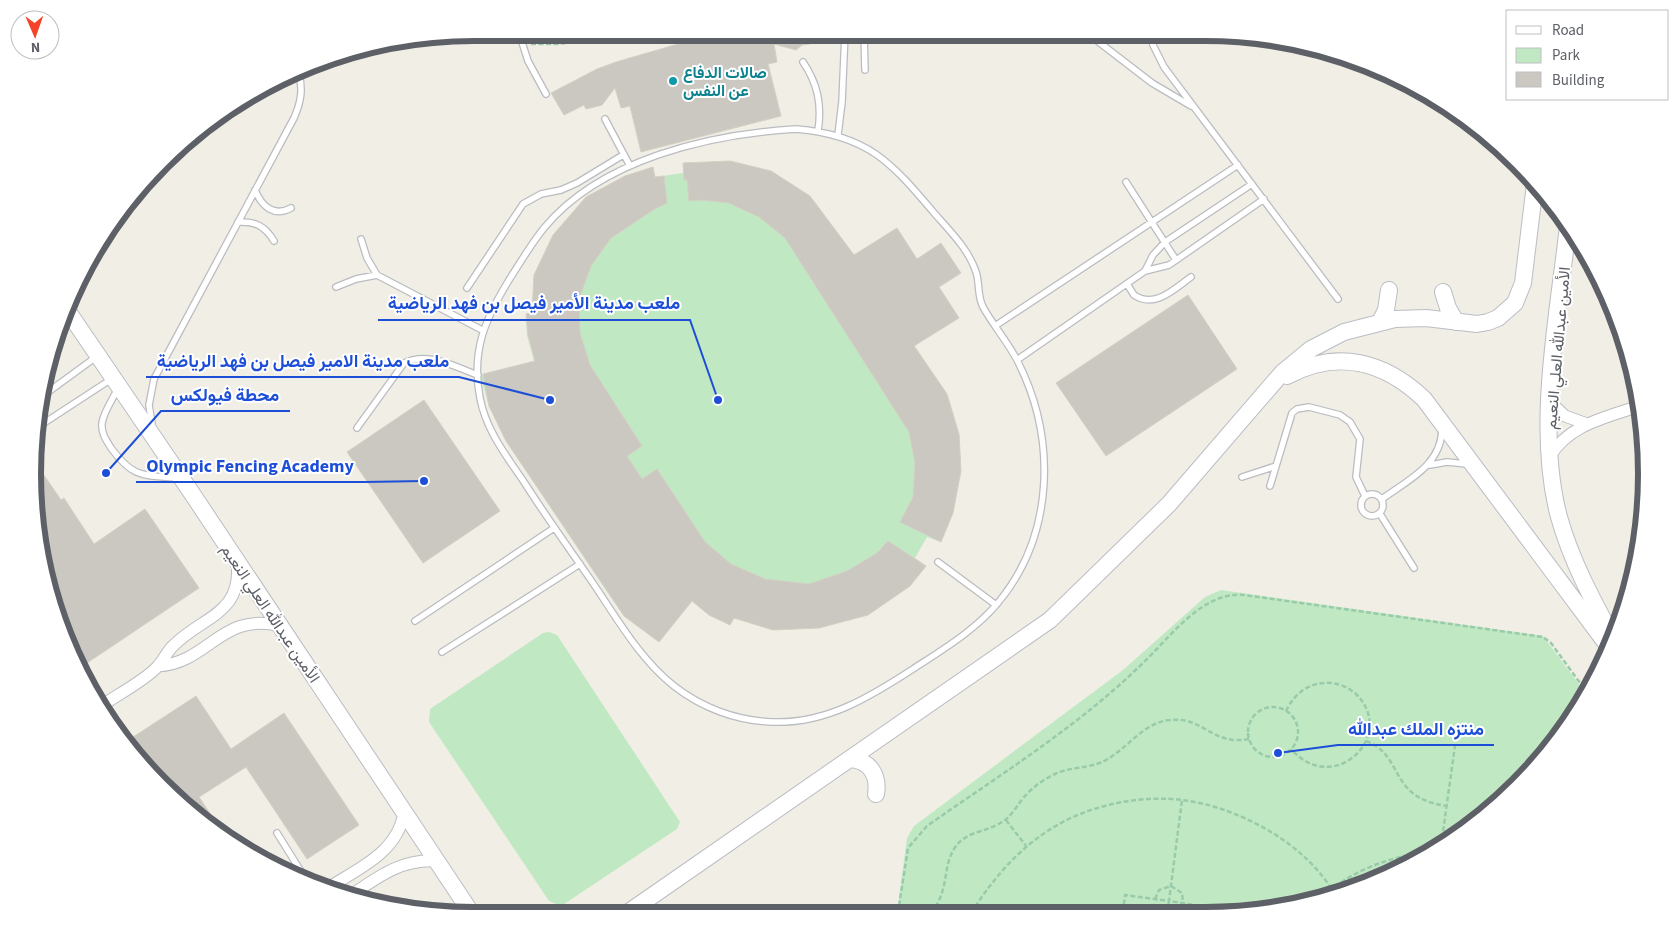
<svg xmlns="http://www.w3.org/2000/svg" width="1679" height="948" font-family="'Source Sans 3',Vazirmatn,sans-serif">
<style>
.green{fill:#c0e9c3}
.building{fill:#cbc8c2;stroke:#d5d0c3}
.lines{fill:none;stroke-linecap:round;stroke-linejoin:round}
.service-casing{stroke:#babcc1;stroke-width:8}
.minor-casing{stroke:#babcc1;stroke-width:13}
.secondary-casing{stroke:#babdc4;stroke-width:18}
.path{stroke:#99caaa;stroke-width:2.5;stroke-dasharray:5 2.5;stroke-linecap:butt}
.service{stroke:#fff;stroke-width:5.5}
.minor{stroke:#fff;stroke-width:11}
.secondary{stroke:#fff;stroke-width:16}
.culture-dot{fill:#0f9aa8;stroke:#fff;stroke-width:2}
.labels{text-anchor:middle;stroke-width:4;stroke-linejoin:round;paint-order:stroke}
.culture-label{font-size:16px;font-weight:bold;fill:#0d838f;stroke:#fff;text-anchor:start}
.street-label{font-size:16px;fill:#5d6066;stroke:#fff}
.rim{fill:none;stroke:#5d6066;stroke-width:6}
.leader{fill:none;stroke:#1d4ed8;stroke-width:2}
.callout-dot{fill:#1d4ed8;stroke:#fff;stroke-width:2}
.callout-label{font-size:18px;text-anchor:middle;font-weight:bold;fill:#1d4ed8;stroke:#fff;stroke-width:4;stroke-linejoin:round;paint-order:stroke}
</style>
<rect width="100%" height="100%" fill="#f0eee5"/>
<path class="green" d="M730,161L771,171L810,196L854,255L947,394L959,434L961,471L953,513L941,542L927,537L915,558L926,566L910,586L868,615L819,628L773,630L734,618L730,625L709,615L692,601L659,642L624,616L601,583L506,441L489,406L480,375L534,361L527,335L526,314L532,312L534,275L553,235L586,197L625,176L653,167L655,177L683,173V163Z
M1221,590L1543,636L1587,695L1517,786L1450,841L1347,892L1262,912L897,913L907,838L914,826L1123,670L1205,597Z
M549,632L557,635L680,822L677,829L561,906L549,901L429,722L430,709L543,633Z"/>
<path class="building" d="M716,33H810V44L802,45L796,50L774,44L777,62L768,64L781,116L641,152L630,106L621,108L615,88L602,105L586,109L584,105L564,115L551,93L597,69L616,62Z
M730,161L771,171L810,196L854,255L897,228L917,259L941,243L961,273L939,287L959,318L914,346L947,394L959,434L961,471L953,513L941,542L900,522L913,497L915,463L909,432L785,238L759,217L729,203L702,200L689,201L687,180H684L683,163Z
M653,167L655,177L664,176L667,203L653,210L611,238L591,266L579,299L580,333L590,365L642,446L627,456L642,479L657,469L705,542L731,564L765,579L809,584L847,571L877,553L888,541L926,566L910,586L868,615L819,628L773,630L734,618L730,625L709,615L692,601L659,642L624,616L506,441L489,406L483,374L535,361L528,335L526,314L532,312L534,275L553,235L586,197L625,176Z
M1188,295L1237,369L1106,456L1056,383Z
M424,400L500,511L423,563L347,452Z
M37,465L61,500L64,498L94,544L145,509L199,588L81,667L66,643L33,503Z
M196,696L231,749L284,713L359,825L307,859L246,767L199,797L215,821L213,823L142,765L127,741Z"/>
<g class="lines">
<g class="service-casing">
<path id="service" d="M519,33L528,61L546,94
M864,33L865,70
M1087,33L1152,83L1191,106
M1150,33L1153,45L1164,67L1338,299
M803,62C818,84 822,105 818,131
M605,119L630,166
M796,129C868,135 891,162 935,214C950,231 969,250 976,272C980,284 977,295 983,307C993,325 1007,341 1017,360C1057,438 1055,535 997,604C974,631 942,650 913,669C870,697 826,724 773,722C737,721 702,708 674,686C637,657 613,611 586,573C566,544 545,515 526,485C508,458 486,431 480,398C471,351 485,319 509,280C520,263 531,244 544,228C601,159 710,134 796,129Z
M838,135L842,102L845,33
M1126,182L1176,260
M255,190C262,207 274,217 291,208
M238,222C255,221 265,226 274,241
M361,239L367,258L377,275
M1145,271L1153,255L1165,242L1252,184
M1127,284L1134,295C1155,309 1174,289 1191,277
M336,287L356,279L377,275L482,330
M467,288L523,204L541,194L561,190L577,183L623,155
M995,326L1238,165
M1017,360L1145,271L1169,265L1264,199
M118,388C113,399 104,411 102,423C101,433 106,440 111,448C133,478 142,475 177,478
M44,395L96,357
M152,424L149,405L154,379L294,118C301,102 303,90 299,74
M41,425L113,378
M357,428L404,363C428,351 455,367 478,375
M1430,465L1447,462L1467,464
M1242,477L1276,466
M1270,486L1292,413L1297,409L1309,407L1340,415L1350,422L1360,439L1356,477L1365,496
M1361 505a11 11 0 1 1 22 0a11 11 0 1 1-22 0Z
M1382,499C1408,480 1442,465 1442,428
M1380,514L1414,568
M938,562L996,605
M415,621L554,528
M442,652L580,564
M277,833L307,881"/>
</g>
<g class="minor-casing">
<path id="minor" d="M1549,401L1565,416L1587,424
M1550,456C1570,424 1605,418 1639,406
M158,666C209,663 221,611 280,626
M104,704C119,694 147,679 158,666C164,660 167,651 174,645C203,616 243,614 237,562
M326,889C358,869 397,853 404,813
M350,896C378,877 401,859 436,861"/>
</g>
<g class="secondary-casing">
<path id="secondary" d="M1568,226C1558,317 1535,427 1559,517C1571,560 1592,599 1613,638
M1443,292L1448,308L1456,322
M69,313L193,495L472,914
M1380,322L1386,310L1389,290
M1287,376C1337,349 1384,361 1424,399L1609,647
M851,759C870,761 879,775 876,794
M626,914L1050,620L1169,504L1282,373L1311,349L1344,332L1395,319L1426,318L1477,324L1488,322L1498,318L1515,303L1523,283L1535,184"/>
</g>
<path class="path" d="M531,44H556L677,33
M1248 732a25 25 0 1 1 50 0a25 25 0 1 1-50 0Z
M1286,711C1293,696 1306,684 1324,683C1335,682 1347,686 1356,694C1398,735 1334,798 1291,749
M1366,741C1405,755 1387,798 1447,806
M1006,820L1026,846
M1441,846L1455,746
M1171,886L1182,893L1183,903
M1324,897C1350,869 1396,856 1433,850
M1155,899L1159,890L1171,886
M1123,912L1125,895L1169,901L1182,800
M1167,912L1169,901L1213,908L1212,912
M898,913L908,848L927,826C1001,774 1079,726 1144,662C1171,636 1203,591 1244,595L1543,637L1551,643L1588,694
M931,913C951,888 941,867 956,846C967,831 987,832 1002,822C1012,816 1017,805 1025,796C1033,787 1044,779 1055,774C1072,766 1090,769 1106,760C1128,748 1144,722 1170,720C1203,716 1212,746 1249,739
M971,913C995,876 1021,845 1061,823C1095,804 1144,795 1182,800C1239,807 1307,844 1335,895"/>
<use href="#service" class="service"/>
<use href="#minor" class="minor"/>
<use href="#secondary" class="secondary"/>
</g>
<circle class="culture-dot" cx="673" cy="81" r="5"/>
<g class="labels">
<g class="culture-label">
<text x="683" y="78">صالات الدفاع<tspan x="683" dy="18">عن النفس</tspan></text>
</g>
<g class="street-label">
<text transform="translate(1557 348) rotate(-85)" y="6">الأمين عبدالله العلي النعيم</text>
<text transform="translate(271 613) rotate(56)" y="6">الأمين عبدالله العلي النعيم</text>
</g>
</g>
<path d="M0 0H1679V948H0ZM474 41H1205A433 433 0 0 1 1638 474V474A433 433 0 0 1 1205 907H474A433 433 0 0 1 41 474V474A433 433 0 0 1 474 41Z" fill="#fff" fill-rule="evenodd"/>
<path class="rim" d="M474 41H1205A433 433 0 0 1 1638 474V474A433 433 0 0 1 1205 907H474A433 433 0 0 1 41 474V474A433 433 0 0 1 474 41Z"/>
<path class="leader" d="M718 400L690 320H378M550 400L459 377H146M106 473L161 411H290M424 481L364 482H136M1278 753L1338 745H1494"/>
<g class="callout-dot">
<circle cx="718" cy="400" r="5"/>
<circle cx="550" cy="400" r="5"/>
<circle cx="106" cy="473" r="5"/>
<circle cx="424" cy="481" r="5"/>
<circle cx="1278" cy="753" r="5"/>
</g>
<g class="callout-label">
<text x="534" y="309">ملعب مدينة الأمير فيصل بن فهد الرياضية</text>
<text x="303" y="367">ملعب مدينة الامير فيصل بن فهد الرياضية</text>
<text x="225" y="401">محطة فيولكس</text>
<text x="250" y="472">Olympic Fencing Academy</text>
<text x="1416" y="735">منتزه الملك عبدالله</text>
</g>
<rect x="1506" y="10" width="162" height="90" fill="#ffffff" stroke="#bebfc2"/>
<rect x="1516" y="26" width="25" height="8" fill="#ffffff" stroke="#bebfc2"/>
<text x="1552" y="35" font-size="15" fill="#5d6066">Road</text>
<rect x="1516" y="48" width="25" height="15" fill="#c0e9c3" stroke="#bebfc2"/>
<text x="1552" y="60" font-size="15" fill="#5d6066">Park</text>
<rect x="1516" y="72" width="25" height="15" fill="#cbc8c2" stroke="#bebfc2"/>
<text x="1552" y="85" font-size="15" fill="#5d6066">Building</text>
<g transform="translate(35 35) rotate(178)"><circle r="24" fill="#ffffff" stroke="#bebfc2"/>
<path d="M0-4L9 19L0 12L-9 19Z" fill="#f34328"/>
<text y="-8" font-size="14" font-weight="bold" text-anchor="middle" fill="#5d6066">N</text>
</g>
</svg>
